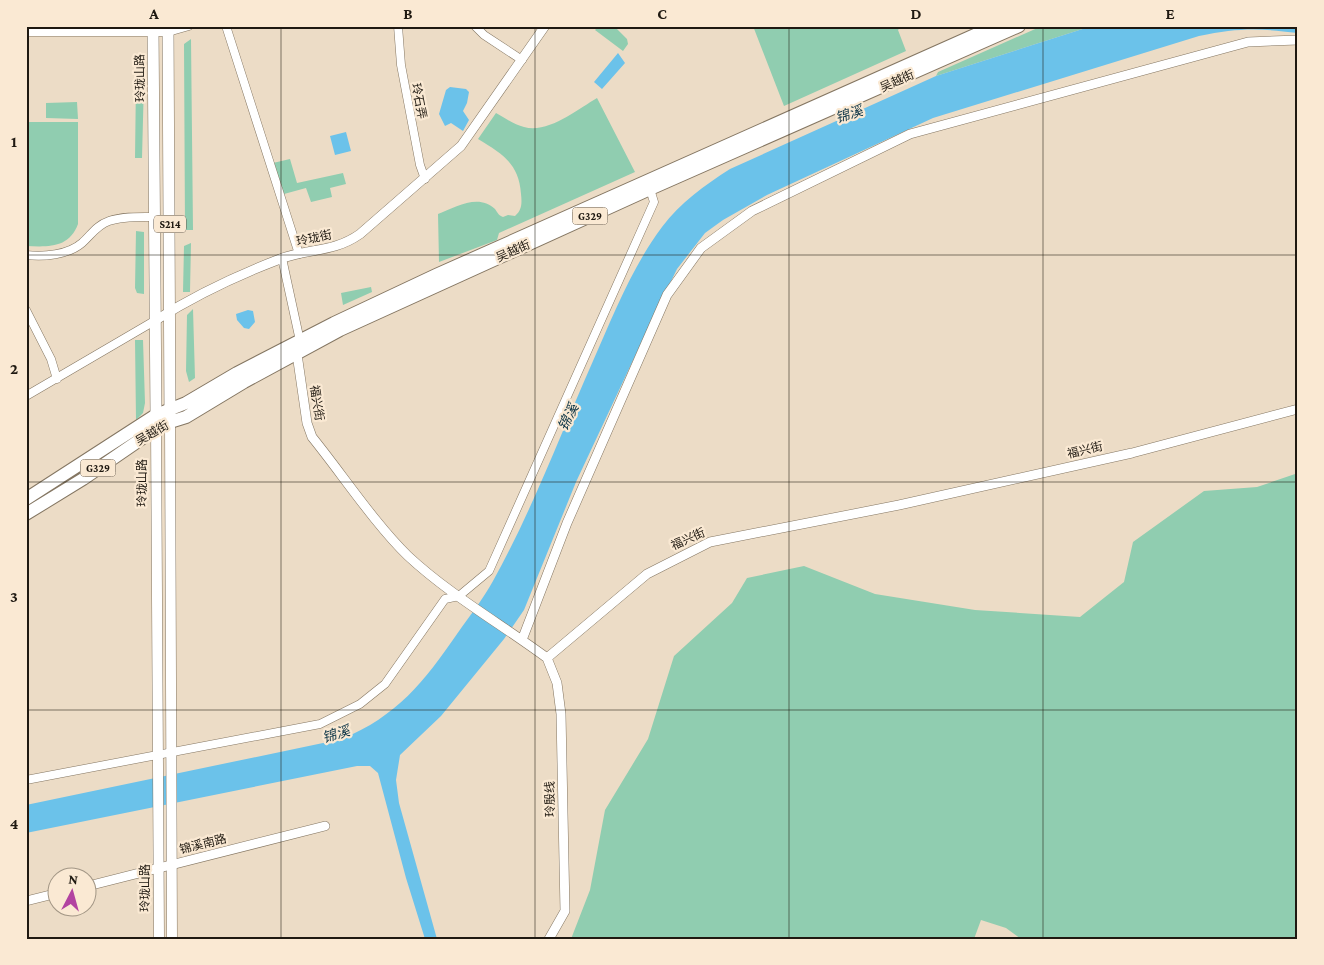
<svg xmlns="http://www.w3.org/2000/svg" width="1324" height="965" font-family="'Crimson Pro','Noto Sans SC',serif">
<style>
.green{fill:#90cdb0}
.water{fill:#6bc2ea}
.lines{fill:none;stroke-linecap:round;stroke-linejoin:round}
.minor-casing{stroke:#847662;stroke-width:9}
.tertiary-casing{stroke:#847662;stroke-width:10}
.secondary-casing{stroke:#847662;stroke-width:11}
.primary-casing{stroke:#847662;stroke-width:12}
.trunk-casing{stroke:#847662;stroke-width:14}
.minor{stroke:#fff;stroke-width:8}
.tertiary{stroke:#fff;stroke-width:9}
.secondary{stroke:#fff;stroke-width:10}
.primary{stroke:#fff;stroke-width:11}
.trunk{stroke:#fff;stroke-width:12}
.grid{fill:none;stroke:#1f1911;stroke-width:1;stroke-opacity:0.55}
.labels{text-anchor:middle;stroke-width:4.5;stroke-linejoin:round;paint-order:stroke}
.shield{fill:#fae9d3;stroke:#61574b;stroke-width:1}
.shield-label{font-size:11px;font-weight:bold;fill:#1f1911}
.street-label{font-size:12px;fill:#1f1911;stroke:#fae9d3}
.water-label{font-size:14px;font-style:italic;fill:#113849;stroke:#fae9d3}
.neatline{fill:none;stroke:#1f1911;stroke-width:2}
.grid-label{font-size:16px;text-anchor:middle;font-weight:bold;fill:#1f1911}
</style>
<rect width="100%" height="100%" fill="#ecdcc6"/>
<path class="green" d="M599,26H614L627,39L628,44L623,51L595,30Z
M753,26H901L898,30L906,51L784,106Z
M1042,26H1092L936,76L938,72Z
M191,39L193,230H185L184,44Z
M136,80L144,81L142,158H135Z
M597,98L635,172L499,233L497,240L439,262L438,214C455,207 479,193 495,209C498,213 498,215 503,217L508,215L515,216C522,210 522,203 521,194C519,164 503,154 478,139L496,113C505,118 515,125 524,127C548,134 578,109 597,98Z
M77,102L78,119L46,118V103Z
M26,122H78V224C69,248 49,247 26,246Z
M290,159L297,183L343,173L346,184L330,188L332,197L311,202L306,188L284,194L273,163Z
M136,231L144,232V294L137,293L135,288Z
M191,243L190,292H183L184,246Z
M371,287L372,292L343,305L341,293Z
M193,309L195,378L189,382L186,371L187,315Z
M135,340H143L145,403L143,413L136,420Z
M1298,473V939H1021L1006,928L981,920L974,939H571L590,890L605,810L648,739L674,656L732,603L747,578L804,566L875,594L975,610L1080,617L1124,582L1133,542L1204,491L1257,487Z"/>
<path class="water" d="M1092,26H1298V33C1258,28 1238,28 1199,36L933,118L767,195L723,220L705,233L677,269L650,324L576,482L524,610L504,639L441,716L400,755L396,780L399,803L437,939H425L406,878L378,773L370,766H357L26,833V805L342,739C397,716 424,682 457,634C469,617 483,599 493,581C531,513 561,433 593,361C613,316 632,267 662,227C680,203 705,185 730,169L936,76Z
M618,53L625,63L602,89L594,82Z
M450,87L466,89L469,92L467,103L463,111L469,120L463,131L451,123L445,126L439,114L446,90Z
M346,132L351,151L335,155L330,136Z
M248,310L253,311L255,322L249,329L244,328L237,320L236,314Z"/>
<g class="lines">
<g class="minor-casing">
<path id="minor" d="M226,26L299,254
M398,26L401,65L420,165L425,179
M475,26L484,35L522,60
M26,32H168L189,26
M26,255C44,257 68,255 82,243C91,235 97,225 109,221C123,216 141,217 155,217
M282,258L300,341
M26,310L51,359L57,379
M26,396L156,320
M26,780L320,724L360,704L385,684L445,599L459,596L489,571L654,202L650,189"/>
</g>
<g class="tertiary-casing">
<path id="tertiary" d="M156,320C194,296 238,275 280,259C309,248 333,253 360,234L461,146L545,26
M297,354L307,423L312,437C342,474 375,524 408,556C450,595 501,624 547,658L647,574L710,542L899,505L1132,453L1298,409
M522,640L567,523L667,295L701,248L752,211L910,134L1248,42L1298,40
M547,658L557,683L561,714L565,911L549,939
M88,886L325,826
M26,901L58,893"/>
</g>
<g class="secondary-casing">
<path id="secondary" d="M170,422L172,939
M156,425L159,939"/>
</g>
<g class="primary-casing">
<path id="primary" d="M153,26L156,415
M168,26L170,418"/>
</g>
<g class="trunk-casing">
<path id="trunk" d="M26,499L156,415L186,403L237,373L334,323L436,275L995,26
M26,514L83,479L147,435L170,422L186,417L244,382L340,330L650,189L1019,26"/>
</g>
<use href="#minor" class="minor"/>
<use href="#tertiary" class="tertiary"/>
<use href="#secondary" class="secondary"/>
<use href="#primary" class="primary"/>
<use href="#trunk" class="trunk"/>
</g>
<path class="grid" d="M281,26V939M535,26V939M789,26V939M1043,26V939M26,255H1298M26,482H1298M26,710H1298"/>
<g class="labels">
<g class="shield">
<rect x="572.5" y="207.5" width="35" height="17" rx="4"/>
<rect x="154" y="215.5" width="32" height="17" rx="4"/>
<rect x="80.5" y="459.5" width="35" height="17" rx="4"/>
</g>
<g class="shield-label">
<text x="590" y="220">G329</text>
<text x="170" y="228">S214</text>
<text x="98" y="472">G329</text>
</g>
<g class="street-label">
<text transform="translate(140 78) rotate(-91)" y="4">玲珑山路</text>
<text transform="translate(897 81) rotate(-24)" y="4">吴越街</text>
<text transform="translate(419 101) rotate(79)" y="4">玲石弄</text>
<text transform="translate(314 238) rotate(-12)" y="4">玲珑街</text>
<text transform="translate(513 251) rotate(-24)" y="4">吴越街</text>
<text transform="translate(317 403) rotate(81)" y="4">福兴街</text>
<text transform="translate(152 433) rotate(-30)" y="4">吴越街</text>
<text transform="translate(1085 450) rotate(-13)" y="4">福兴街</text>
<text transform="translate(142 483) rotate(-90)" y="4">玲珑山路</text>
<text transform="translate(688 539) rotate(-24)" y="4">福兴街</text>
<text transform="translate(550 799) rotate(-91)" y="4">玲殷线</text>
<text transform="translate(203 844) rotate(-14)" y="4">锦溪南路</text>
<text transform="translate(145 888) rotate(-90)" y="4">玲珑山路</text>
</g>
<g class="water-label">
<text transform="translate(849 114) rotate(-18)" y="5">锦溪</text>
<text transform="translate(568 417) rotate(-64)" y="5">锦溪</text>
<text transform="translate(336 734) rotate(-17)" y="5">锦溪</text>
</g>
</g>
<rect width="1324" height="965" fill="none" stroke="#fae9d3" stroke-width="55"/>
<g transform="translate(72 892) rotate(6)"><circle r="24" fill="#fae9d3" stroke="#a29685"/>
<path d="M0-4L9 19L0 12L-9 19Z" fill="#b243a1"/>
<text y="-8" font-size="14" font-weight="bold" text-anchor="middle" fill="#1f1911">N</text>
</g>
<rect x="28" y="28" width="1268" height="910" class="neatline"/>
<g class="grid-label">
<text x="154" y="19">A</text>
<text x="408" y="19">B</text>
<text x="662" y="19">C</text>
<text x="916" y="19">D</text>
<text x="1170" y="19">E</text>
<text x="14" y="147">1</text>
<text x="14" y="374">2</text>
<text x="14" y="602">3</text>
<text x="14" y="829">4</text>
</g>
</svg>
